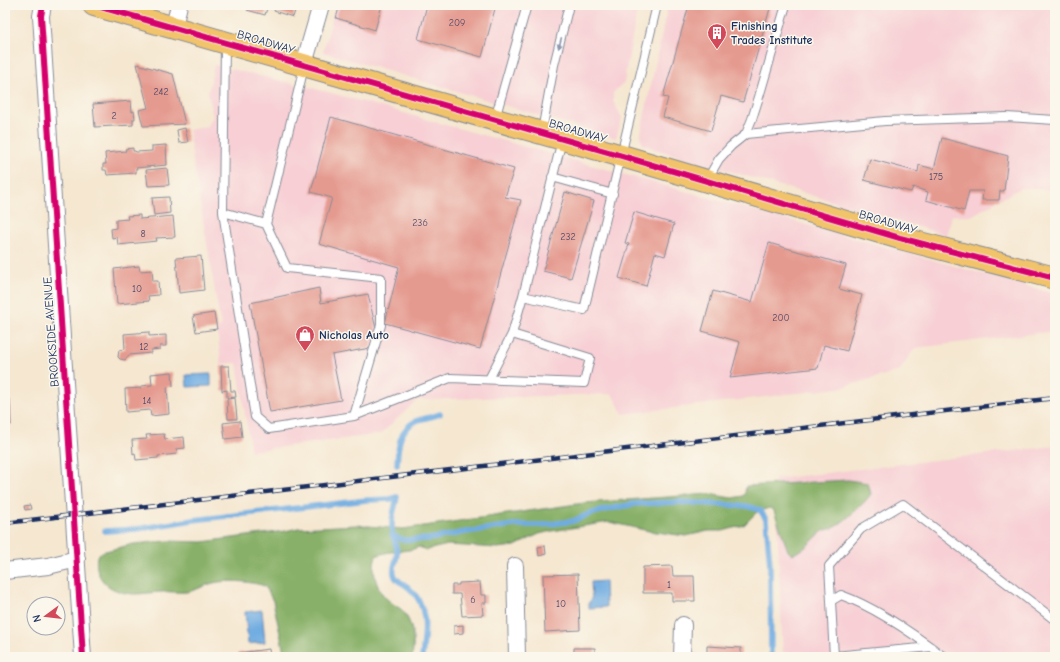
<svg xmlns="http://www.w3.org/2000/svg" width="1060" height="662" font-family="'Comic Neue',sans-serif">
<style>
.built{fill:#f7cfd4}
.forest{fill:#88b067;stroke:#527062}
.water{fill:#70ace1;stroke:#466ea0}
.lines{fill:none;stroke-linecap:round;stroke-linejoin:round}
.stream{stroke:#70ace1;stroke-width:5.5}
.building{fill:#e59a8f}
.service-casing{stroke:#888b97;stroke-width:10}
.minor-casing{stroke:#888b97;stroke-width:18}
.primary-casing{stroke:#888b97;stroke-width:24}
.service{stroke:#fff;stroke-width:8}
.minor{stroke:#fff;stroke-width:16}
.primary{stroke:#f1c36a;stroke-width:22}
.rail-casing{stroke:#1b2f5e;stroke-width:4.5}
.rail{stroke:#fbf7ec;stroke-width:3;stroke-dasharray:9;stroke-linecap:butt}
.cycleway-casing{stroke:#fbf7ec;stroke-width:8}
.cycleway{stroke:#d6006c;stroke-width:6}
.oneway{fill:#8d97ae}
.labels{text-anchor:middle;stroke-width:3;stroke-linejoin:round;paint-order:stroke}
.number-label{font-size:10px;fill:#4e4a6a}
.poi-label{font-size:12px;font-weight:bold;fill:#1b2f5e;stroke:#fbf7ec;text-anchor:start}
.street-label{font-size:12px;fill:#1b2f5e;stroke:#fbf7ec}
</style>
<rect width="100%" height="100%" fill="#fbf7ec"/>
<filter id="ink" filterUnits="userSpaceOnUse"><feTurbulence type="fractalNoise" baseFrequency=".025" numOctaves="2"/><feDisplacementMap in="SourceGraphic" scale="8" xChannelSelector="R" yChannelSelector="G"/><feConvolveMatrix kernelMatrix="1 2 1 2 8 2 1 2 1" color-interpolation-filters="sRGB"/></filter>
<filter id="wash" filterUnits="userSpaceOnUse"><feTurbulence type="fractalNoise" baseFrequency=".012" numOctaves="4" result="noise"/><feDisplacementMap in="SourceGraphic" scale="16" xChannelSelector="R" yChannelSelector="G"/><feGaussianBlur stdDeviation="0.9" result="paint"/><feColorMatrix in="noise" values="0 0 0 0 0 0 0 0 0 0 0 0 0 0 0 0 0 1.4 0 .05"/><feComposite in="paint" operator="in"/></filter>
<g filter="url(#wash)">
<rect width="100%" height="100%" fill="#f5e7d0"/>
<path class="built" d="M336,5H638L624,82L613,93V101L622,118L616,138L323,52Z
M668,5H1055V190L1020,188L971,216L952,215L946,235L655,149L643,144L640,137Z
M214,65L328,92L1055,294V331L915,348L899,371L839,388L623,414L612,394L417,400L381,434L251,451L237,363L221,364L217,329L221,327L188,130L206,127L213,117L208,93Z
M1055,446V657H783L775,479Z"/>
<path class="forest" d="M848,480L868,483L871,494C865,503 843,523 833,528C829,530 825,529 822,532C812,540 804,552 791,554L788,551L774,511L772,509L769,508L757,512L744,525L723,531H708L686,536L649,531L609,522L552,531L539,534L515,546L497,548L448,545L426,550L419,547C406,553 392,549 376,556C371,569 376,589 387,599C391,603 397,606 402,610C413,622 415,642 412,657H285L273,601L265,586C252,582 233,580 219,582C208,583 198,590 187,592C179,593 170,591 162,592C153,592 143,594 134,594C111,593 93,580 97,556L102,552L133,544L167,541L202,542L285,531L298,528L357,525L403,529L584,503L709,494L732,498L743,496L745,493L746,486Z"/>
<path class="water" d="M211,374V386L187,387L186,375Z
M605,581L606,607L589,608V602L592,599L591,582Z
M262,610L265,642L248,644L245,612Z"/>
<g class="lines">
<path class="stream" d="M397,465C398,448 398,430 416,421C424,418 433,417 440,414
M105,531L137,529L193,520L367,500L390,499L397,497C395,508 391,517 392,529C392,538 397,544 397,553C397,560 392,567 394,574C396,582 404,583 409,588C430,606 425,633 422,657
M392,535L400,539L404,540L429,539L466,532L513,525H542L573,521L589,514L609,509L634,504L680,502L747,506L760,510L766,519L770,565L771,657"/>
</g>
<g id="blocks">
<path class="building" d="M248,5H268L265,15L247,10Z
M276,5H297L293,17L274,11Z
M340,5H382L375,30L336,18Z
M427,5H496L482,57L418,39Z
M689,5H771L743,102L721,96L711,131L663,117L668,98L663,97Z
M137,64L173,74L185,124L143,126L139,110L148,108Z
M131,101L132,112L134,111L135,119H133V125L95,127L93,104Z
M331,117L514,169L505,197L521,200L480,349L385,323L399,267L319,244L332,198L311,192Z
M185,128L188,142L179,143L177,130Z
M942,138L1008,156L1004,191H1000L999,200H982L983,191H969L964,211L926,200L928,192L913,187L911,192L864,180L870,159L918,172L919,165L934,169Z
M166,145L167,165L136,168V173L107,175L106,170H103V164H106L105,153L126,151L125,149L133,148V151H135L136,152L152,151V146Z
M167,168L169,185L148,186L146,170Z
M565,192L594,201L571,278L543,271Z
M169,197L170,213L154,215L152,198Z
M634,212L674,224L665,256L655,253L646,286L619,278L629,244L625,243Z
M140,215V219L173,216L175,237L156,238L157,241L118,245L117,237L112,238L111,229L116,228V220L128,219L127,216Z
M769,243L846,265L839,289L862,295L847,351L824,345L818,368L730,378L740,342L702,331L713,291L752,302Z
M201,256L204,290L179,293L176,258Z
M139,266L140,271L152,270L153,281H158L159,295L148,296L149,301L117,304L114,269Z
M319,288L321,303L368,294L376,329L370,348L332,355L341,400L270,412L250,303Z
M214,313L217,329L196,332L193,316Z
M149,332V336L166,335V346H160V349L151,350V353L129,355L125,360L120,359L118,357L119,350L125,349L124,334Z
M221,366H229L231,391H235L236,397L227,398V390L222,391Z
M172,372L173,386L167,387L169,414L151,416L150,410L126,412L125,389L141,388V386L152,385L151,374Z
M235,398L237,419H228L227,399Z
M5,400H10L11,425H5Z
M240,421L242,437L225,439L223,423Z
M164,434L165,439L184,437L185,448L176,449L177,454L158,456V458L136,460L135,453L133,454L132,440L147,439L146,435Z
M30,505L31,509L25,510L24,506Z
M545,546L546,554L539,556L538,547Z
M672,566L673,576H694L695,601H672V593H643V567Z
M578,574L580,630L545,632L543,575Z
M480,582L481,595H486V603H482L483,615L462,616L460,594H452V585H459V583Z
M463,625V633L454,634V626Z
M707,646L741,648V657H707Z
M574,648H595V657H574Z
M269,649L270,657H239L238,653Z"/>
</g>
</g>
<g filter="url(#ink)">
<use href="#blocks" fill-opacity="0" stroke="#888b97" stroke-width="1"/>
<g class="lines">
<g class="service-casing">
<path id="service" d="M225,44L223,212L266,224L304,67
M495,119L527,5
M542,131L554,65L569,5
M746,134L885,121L1006,117L1055,120
M562,140L523,296L584,310L657,5
M552,177L613,194
M707,180L719,159L731,146L746,134L752,119L759,97L786,5
M223,212L255,417L269,429L354,416L381,325V278L287,268L266,224
M489,379L512,334
M354,416L450,378L584,383L590,358L512,334L523,296
M831,601L829,566L861,529L903,504L1055,620
M834,656L931,647
M834,657L831,601L841,595C877,608 914,634 944,657"/>
</g>
<g class="minor-casing">
<path id="minor" d="M43,5L41,16L83,657
M174,27L179,5
M304,64L321,5
M515,566L517,657
M5,571L48,566L77,559
M682,657L683,625"/>
</g>
<g class="primary-casing">
<path id="primary" d="M94,5L622,156L900,238L1055,278"/>
</g>
<use href="#service" class="service"/>
<use href="#minor" class="minor"/>
<use href="#primary" class="primary"/>
<g class="rail-casing">
<path id="rail" d="M5,523L1055,398"/>
</g>
<use href="#rail" class="rail"/>
<g class="cycleway-casing">
<path id="cycleway" d="M43,5L41,16L83,657
M94,5L622,156L900,238L1055,278"/>
</g>
<use href="#cycleway" class="cycleway"/>
</g>
<defs><path id="oneway-solid" d="M-6-.8H1V-3.2L6.5 0L1 3.2V.8H-6Z"/></defs>
<use class="oneway" href="#oneway-solid" transform="translate(560 43) rotate(105)"/>
</g>
<defs>
<g id="building-pin" transform="scale(1)"><path d="M0 17L-7.5 6A9.5 9.5 0 1 1 7.5 6Z" fill="#d1495b" stroke="#fbf7ec"/><path d="M-4-6H4V6H1V3H-1V6H-4ZM-2.5-4.3h1.7v1.8h-1.7ZM.8-4.3h1.7v1.8H.8ZM-2.5-1h1.7V.8h-1.7ZM.8-1h1.7V.8H.8Z" fill="#fff"/></g>
<g id="shop-pin" transform="scale(1)"><path d="M0 17L-7.5 6A9.5 9.5 0 1 1 7.5 6Z" fill="#d1495b" stroke="#fbf7ec"/><path d="M-5-2.5h2.3a2.7 3.5 0 0 1 5.4 0H5L5.5 6h-11ZM-1.5-2.5h3a1.5 2.3 0 0 0-3 0Z" fill="#fff"/></g>
</defs>
<g fill-rule="evenodd">
<use href="#building-pin" x="717" y="33"/>
<use href="#shop-pin" x="305" y="335"/>
</g>
<g class="labels">
<g class="number-label">
<text x="457" y="26">209</text>
<text x="161" y="95">242</text>
<text x="114" y="119">2</text>
<text x="936" y="180">175</text>
<text x="420" y="226">236</text>
<text x="143" y="237">8</text>
<text x="568" y="240">232</text>
<text x="137" y="292">10</text>
<text x="781" y="321">200</text>
<text x="144" y="350">12</text>
<text x="147" y="404">14</text>
<text x="669" y="588">1</text>
<text x="473" y="603">6</text>
<text x="561" y="607">10</text>
</g>
<g class="poi-label">
<text x="731" y="30">Finishing<tspan x="731" dy="14">Trades Institute</tspan></text>
<text x="319" y="339">Nicholas Auto</text>
</g>
<g class="street-label">
<text transform="translate(266 42) rotate(16)" y="4">BROADWAY</text>
<text transform="translate(578 131) rotate(16)" y="4">BROADWAY</text>
<text transform="translate(888 222) rotate(16)" y="4">BROADWAY</text>
<text transform="translate(51 332) rotate(-94)" y="4">BROOKSIDE AVENUE</text>
</g>
</g>
<rect width="1060" height="662" fill="none" stroke="#fbf7ec" stroke-width="20"/>
<g transform="translate(46 616) rotate(255)"><circle r="19" fill="#fbf7ec" stroke="#a1a7b3"/>
<path d="M0-3L7 15L0 10L-7 15Z" fill="#d1495b"/>
<text y="-6" font-size="11" font-weight="bold" text-anchor="middle" fill="#1b2f5e">N</text>
</g>
</svg>
